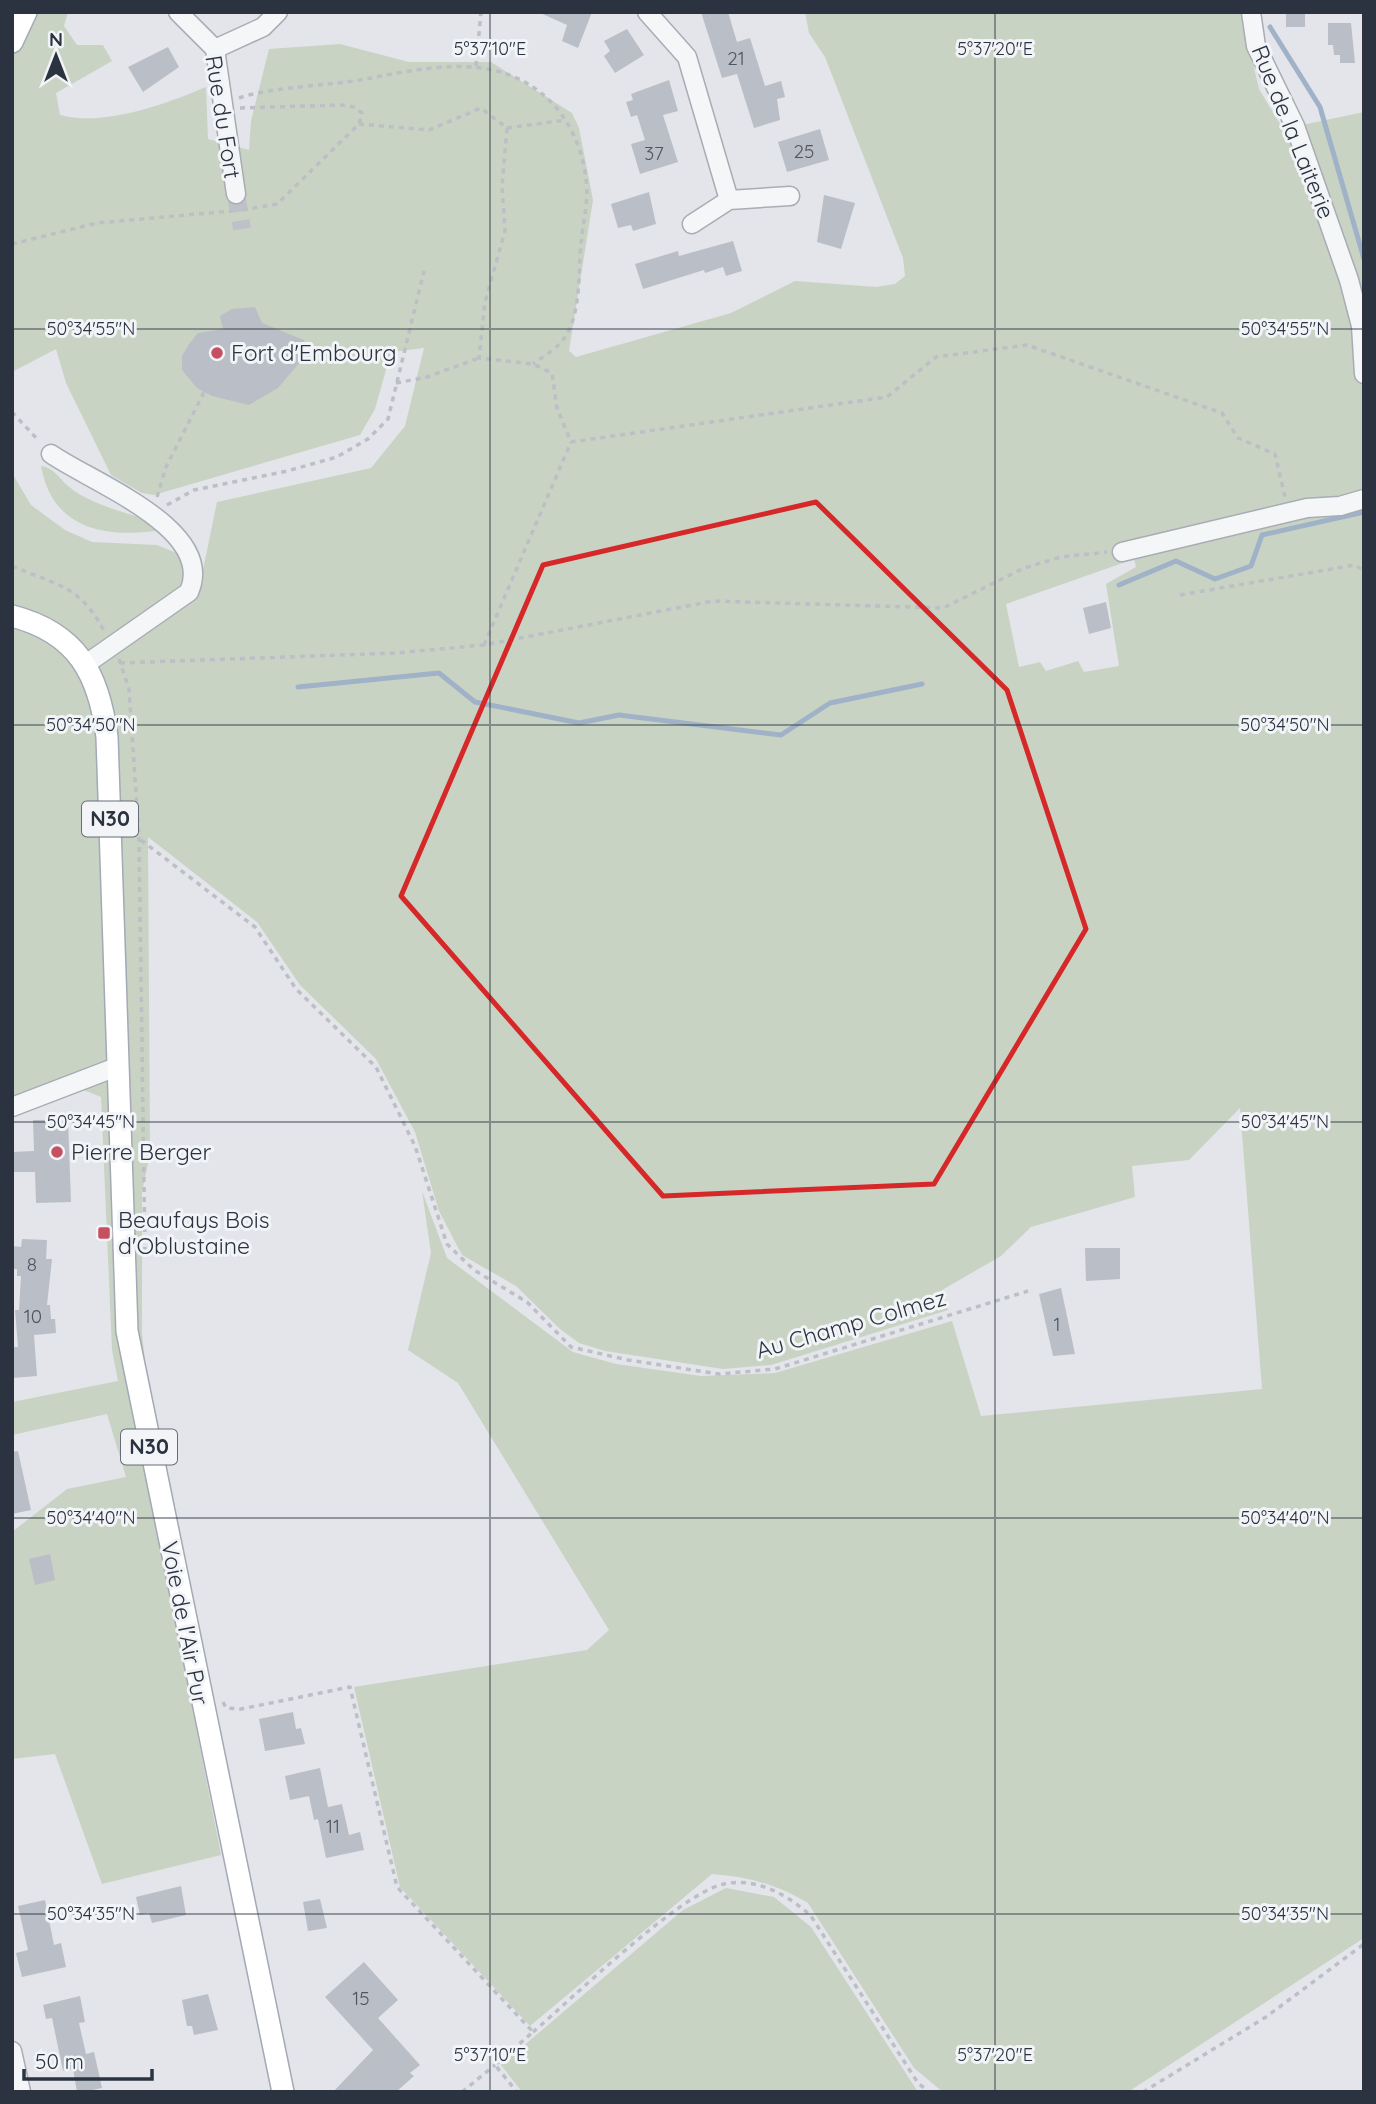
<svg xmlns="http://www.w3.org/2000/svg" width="1376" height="2104" font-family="Quicksand,sans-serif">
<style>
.green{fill:#c8d3c4;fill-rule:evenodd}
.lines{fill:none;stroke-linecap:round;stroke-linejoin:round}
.stream{stroke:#a0b2c7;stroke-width:5}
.building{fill:#babec6}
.minor-tunnel{stroke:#bec1c8;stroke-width:18;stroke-dasharray:18 9;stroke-linecap:butt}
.minor-casing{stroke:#a8acb4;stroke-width:21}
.major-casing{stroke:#a3a9b5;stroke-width:24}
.path{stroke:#bcbfc5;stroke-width:3.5;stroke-dasharray:5 5;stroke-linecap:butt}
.minor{stroke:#f5f6f8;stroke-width:18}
.major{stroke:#fff;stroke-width:21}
.marked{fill:none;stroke:#d62828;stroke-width:5;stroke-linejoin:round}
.ticks{fill:none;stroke:#2b3341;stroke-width:2;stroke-opacity:0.45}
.poi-dot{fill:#c6505f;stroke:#f2f4f7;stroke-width:2.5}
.labels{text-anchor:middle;stroke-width:6;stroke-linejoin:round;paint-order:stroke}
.number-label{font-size:19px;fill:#4f5662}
.shield{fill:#f2f4f7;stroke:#676d78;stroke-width:2}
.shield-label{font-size:21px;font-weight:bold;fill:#2b3341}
.street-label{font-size:23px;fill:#2b3341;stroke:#f2f4f7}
.poi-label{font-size:23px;fill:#2b3341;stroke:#f2f4f7;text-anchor:start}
.ticks-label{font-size:18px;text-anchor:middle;fill:#2b3341;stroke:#f2f4f7;stroke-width:6;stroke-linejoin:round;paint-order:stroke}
</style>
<rect width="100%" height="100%" fill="#e3e5ea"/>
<path class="green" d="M12,12H68L64,26L77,45H103L112,61L56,93L60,115C104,127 166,104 206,87L208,139L249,150L251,121L269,49L340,44L409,62H491L572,113L579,128L593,200L569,351L576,357L731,313L795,281L876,287L895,284L905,276L903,258L825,57L809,33L805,12H1241L1259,89L1283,129L1364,112V1938L1128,2092H943L914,2068L808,1903C776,1884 749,1877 712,1874L530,2026L400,1887L354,1687L587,1650L609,1630L458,1383L408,1350L431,1253L422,1191L447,1258L573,1352L616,1364L701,1376L775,1373L952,1321L981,1416L1262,1389L1240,1108L1189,1160L1132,1166L1135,1197L1031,1227L1001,1256L942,1290L948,1310L771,1365L723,1369L605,1351L579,1343L560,1329L516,1286L462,1255L439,1211L415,1132L376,1059L300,985L257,922L148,837L150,1154L142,1192V1333L146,1372L150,1491L221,1855L102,1884L55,1754L12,1759V1532L67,1489L126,1477L107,1414L12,1435V1402L118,1381L112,1350L101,1097L79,1088L12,1117V473L31,505L65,530L92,542L157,545L179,554L186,572L176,596L180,604L197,599L217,502L371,468L405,426L424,348L391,352L375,409L360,435L154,495L142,493L111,475L66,383L56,349L12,372ZM1134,559L1136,567L1106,584L1119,666L1084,672L1078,661L1046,671L1040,662L1019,667L1006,604Z
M41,466C54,468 58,477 68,486C90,505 124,511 151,522L157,526L155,531C101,538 52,527 41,466Z
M726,1888L774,1897L811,1927L918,2092H522L501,2065L683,1910Z"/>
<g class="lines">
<path class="stream" d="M1270,27L1320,107L1364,259
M1119,585L1176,561L1215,579L1251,566L1262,535L1364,512
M298,687L439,673L475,702L579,723L619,715L781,735L830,703L922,684"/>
</g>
<path class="building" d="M538,12H592L578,48L562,41L567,25Z
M701,12H728L737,42L750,38L765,86L781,81L785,97L777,99L780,120L754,128L737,74L722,78Z
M1286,12H1305V27H1286Z
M1328,23H1351L1355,63H1340V55H1334L1333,45H1328Z
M627,29L644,55L615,73L604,56L610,51L604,41Z
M168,47L179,67L143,92L128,67Z
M669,80L678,111L663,115L678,162L640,174L631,144L645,140L637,115L631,117L626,102L633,100L631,94Z
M820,129L829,160L787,172L778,142Z
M649,192L656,224L633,231L631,225L618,228L611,204Z
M824,195L855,203L841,249L817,242Z
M733,241L742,271L726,276L723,267L705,273L704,270L643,289L635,264L678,251L679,256Z
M255,307L262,323L304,340L307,354L278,388L249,405L212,396L197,388L182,370V356L189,344L198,333L223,329L220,316L232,309Z
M1106,602L1111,628L1089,634L1083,608Z
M33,1120H68L71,1202L36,1203L35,1172H12V1152L34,1151Z
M22,1239L47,1240L46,1259H52L47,1305H50L51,1319H55L56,1333L34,1335L37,1376L12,1378V1347H18L15,1310H19L21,1276H17V1269H12V1246L21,1247Z
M1085,1248H1120V1279L1086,1281Z
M1061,1288L1075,1354L1053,1356L1039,1294Z
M18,1451L31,1510L12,1514V1452Z
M50,1554L55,1580L35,1585L29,1559Z
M293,1712L296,1729L301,1728L305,1744L265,1751L259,1719Z
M320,1768L328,1807L342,1804L349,1835L360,1832L364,1850L326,1858L318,1819L314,1820L309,1796L290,1800L285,1776Z
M181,1886L186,1915L152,1923L149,1913L140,1915L136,1897Z
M320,1899L327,1928L308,1931L303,1902Z
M45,1900L54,1945L61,1943L66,1967L22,1977L16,1953L28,1950L18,1906Z
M364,1962L398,2000L378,2018L420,2065L410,2073L414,2076L396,2092H333L373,2050L325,1997Z
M208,1994L218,2030L194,2035L192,2026H187L182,2000Z
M80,1996L85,2022L79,2023L86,2054L94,2052L102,2088L83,2092H77L73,2069L63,2071L52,2018L46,2019L43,2005Z"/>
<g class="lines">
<path class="minor-tunnel" d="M236,194L242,229"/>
<g class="minor-casing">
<path id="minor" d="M178,12L215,49L236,194
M647,12L687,57L729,200
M1251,12L1256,46L1295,126L1349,280L1361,326L1364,374
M215,49L263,27L278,12
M692,224L729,200L790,196
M51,454C91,482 217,529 189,592L86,664
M1122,552L1307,508L1340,506L1364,499
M12,1107L119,1066
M12,2051L21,2092"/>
</g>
<g class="major-casing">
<path id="major" d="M12,42L26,12
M12,616C78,633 99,675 107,737L127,1331L283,2092"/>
</g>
<path class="path" d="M476,66L481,12
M239,98C271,87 324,86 360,80C426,68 498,49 551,102C571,122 583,152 586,179C589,199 583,223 581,243C578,272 582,317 562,341C555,350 542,357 533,364
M240,108L341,105L354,107L362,113L359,124L277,204L242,210
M359,124L429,130L481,108L507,128L502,186L505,231L485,302L479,358L533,364L552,373L557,408L571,442L887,397L936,357L1027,345L1222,413L1238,438L1275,454L1285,497
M507,128L566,120
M12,244L97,223L231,211
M396,383L427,377L479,358
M12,412L39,441
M157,497L166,467L227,347
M167,505L194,490L287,471L337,457L368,439L388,419L424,271
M12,566C56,585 80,585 104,631
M1180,595L1355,565L1364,571
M484,645L571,442
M119,659L129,689L139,838L145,1255
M120,663L396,653L484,645L713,601L943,608L1024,568L1061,557L1107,552
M141,840L255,927L296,989L376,1067L415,1146L447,1244L474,1270L527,1302L571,1347L628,1360L719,1374L775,1369L1028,1291
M223,1702L226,1708L241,1709L350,1687L397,1887L533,2032L495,2065L517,2092
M533,2032C572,1999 680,1893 724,1884C757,1877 788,1895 811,1916L918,2083L929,2092
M462,2092L495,2065
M1143,2092L1266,2017L1364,1944"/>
<use href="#minor" class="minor"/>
<use href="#major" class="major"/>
</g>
<path class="marked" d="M816,502L1007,690L1086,929L934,1184L663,1196L401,896L543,565Z"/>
<path class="ticks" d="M490,12V2092M995,12V2092M12,329H1364M12,725H1364M12,1122H1364M12,1518H1364M12,1914H1364"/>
<g class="poi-dot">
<circle cx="217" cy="353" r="7"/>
<circle cx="57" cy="1152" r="7"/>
<rect x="97" y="1226" width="14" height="14" rx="3.5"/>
</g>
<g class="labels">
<g class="number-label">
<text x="736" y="65">21</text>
<text x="804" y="158">25</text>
<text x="654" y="160">37</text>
<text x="32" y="1271">8</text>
<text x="33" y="1323">10</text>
<text x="1057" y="1331">1</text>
<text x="333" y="1833">11</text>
<text x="361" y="2005">15</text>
</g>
<g class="shield">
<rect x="82" y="801.5" width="56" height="35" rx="5"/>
<rect x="121" y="1429.5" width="56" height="35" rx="5"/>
</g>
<g class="shield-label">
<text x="110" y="826">N30</text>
<text x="149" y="1454">N30</text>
</g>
<g class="street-label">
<text transform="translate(223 117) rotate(81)" y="8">Rue du Fort</text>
<text transform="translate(1293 132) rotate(68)" y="8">Rue de la Laiterie</text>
<text transform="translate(851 1324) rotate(-16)" y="8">Au Champ Colmez</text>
<text transform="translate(185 1623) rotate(79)" y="8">Voie de l'Air Pur</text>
</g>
<g class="poi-label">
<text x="231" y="361">Fort d'Embourg</text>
<text x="71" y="1160">Pierre Berger</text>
<text x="118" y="1228">Beaufays Bois<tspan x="118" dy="26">d'Oblustaine</tspan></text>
</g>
</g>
<g class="ticks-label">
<text x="490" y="55">5°37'10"E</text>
<text x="995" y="55">5°37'20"E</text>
<text x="91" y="335">50°34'55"N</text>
<text x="1285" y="335">50°34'55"N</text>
<text x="91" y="731">50°34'50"N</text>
<text x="1285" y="731">50°34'50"N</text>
<text x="91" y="1128">50°34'45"N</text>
<text x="1285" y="1128">50°34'45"N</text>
<text x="91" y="1524">50°34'40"N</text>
<text x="1285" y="1524">50°34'40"N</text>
<text x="91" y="1920">50°34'35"N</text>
<text x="1285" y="1920">50°34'35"N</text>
<text x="490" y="2061">5°37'10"E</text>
<text x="995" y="2061">5°37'20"E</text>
</g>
<rect width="1376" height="2104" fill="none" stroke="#2b3341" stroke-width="28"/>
<g transform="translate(56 56)" stroke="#f2f4f7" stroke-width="5" paint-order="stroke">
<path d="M0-5L12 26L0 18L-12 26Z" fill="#2b3341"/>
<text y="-10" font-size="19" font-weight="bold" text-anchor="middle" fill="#2b3341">N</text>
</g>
<path d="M24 2069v10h128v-10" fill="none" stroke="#2b3341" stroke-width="3.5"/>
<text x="35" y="2069" font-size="21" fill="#2b3341" stroke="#f2f4f7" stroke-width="5" paint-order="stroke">50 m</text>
</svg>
